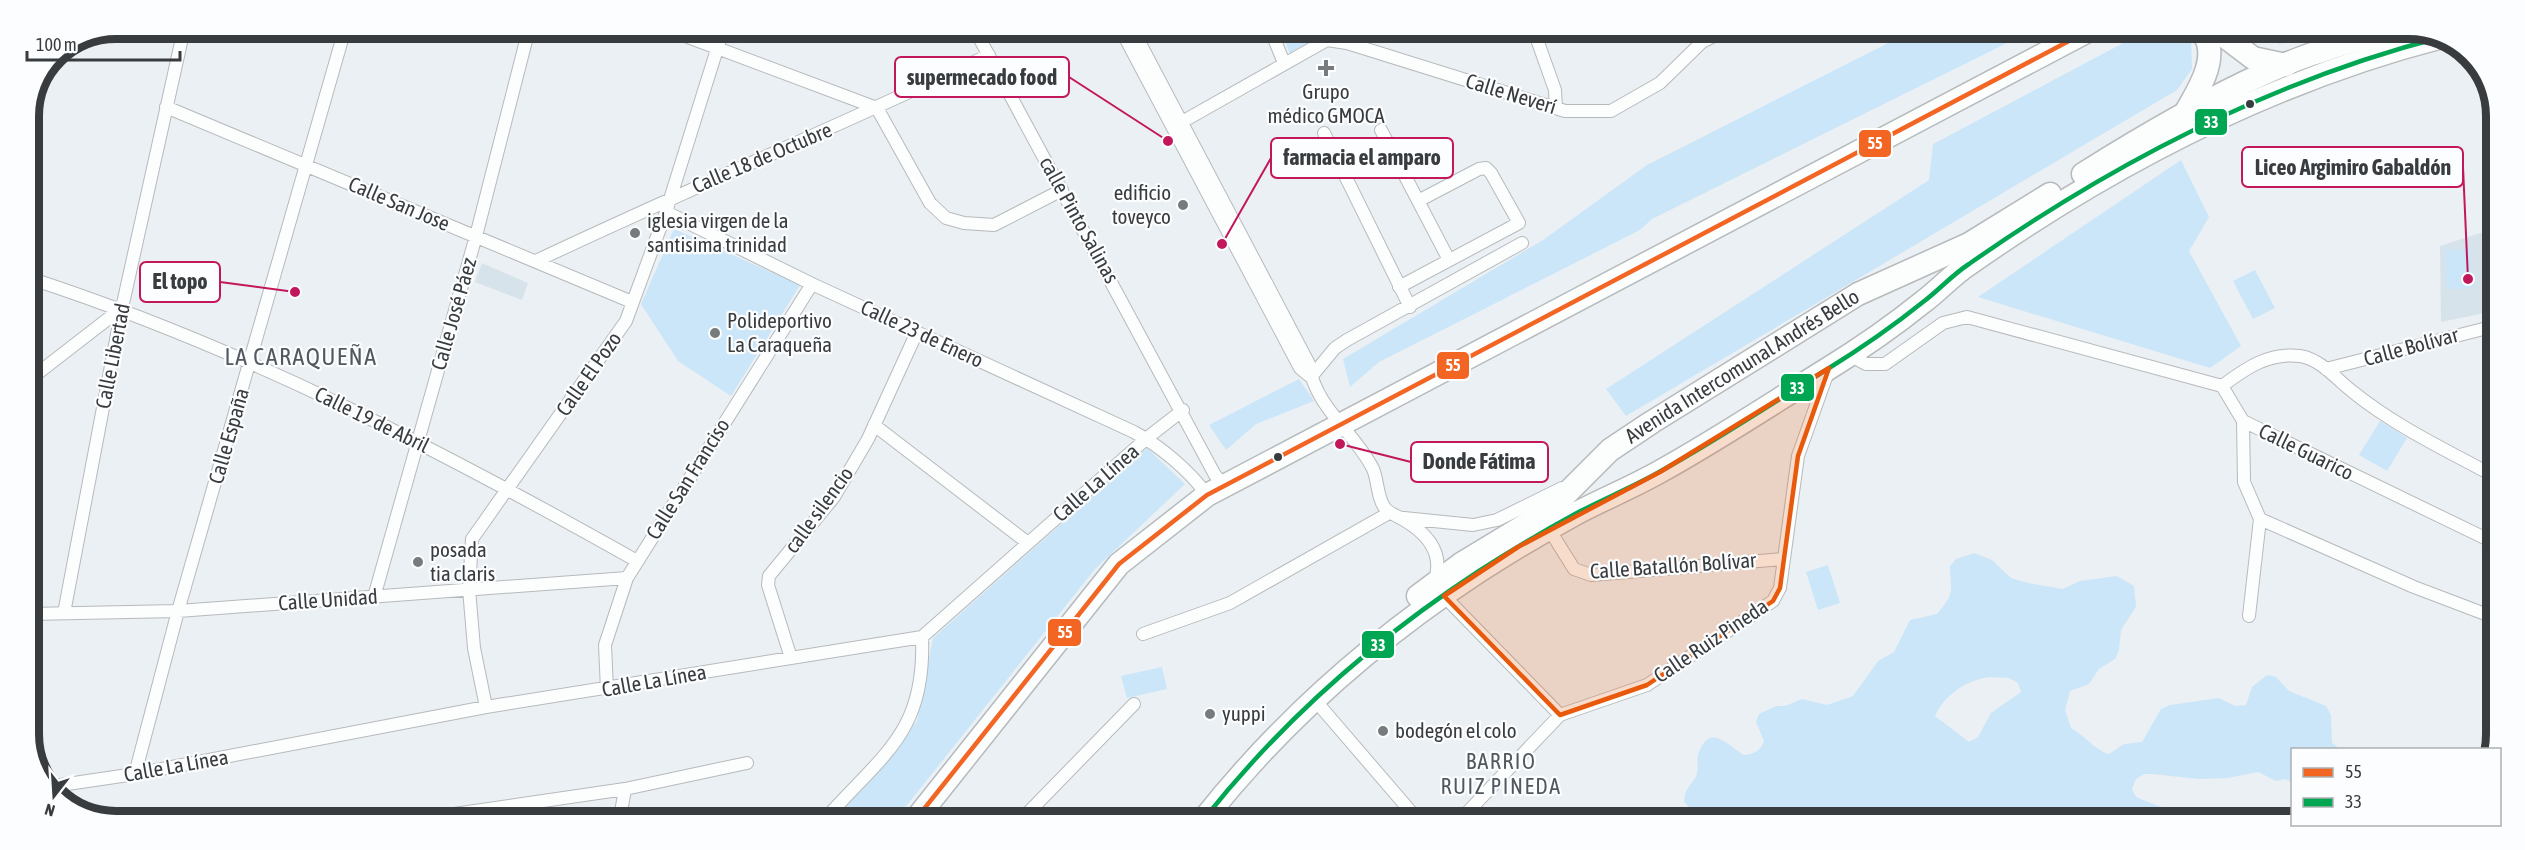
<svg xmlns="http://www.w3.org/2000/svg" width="2525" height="850" font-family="'Asap Condensed',sans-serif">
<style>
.built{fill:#d7e3eb}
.green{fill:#cbe6f8;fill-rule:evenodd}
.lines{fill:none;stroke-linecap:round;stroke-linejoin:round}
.street-casing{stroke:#b6babc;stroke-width:14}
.highway-casing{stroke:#b6babc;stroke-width:25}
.street{stroke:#fcfdfd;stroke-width:12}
.highway{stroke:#fcfdfd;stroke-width:22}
.bus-1-casing{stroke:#fbfdfe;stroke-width:9}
.bus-2-casing{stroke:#fbfdfe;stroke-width:9}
.bus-1{stroke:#f26522;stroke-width:4.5}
.bus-2{stroke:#00a651;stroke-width:4.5}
.marked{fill:#e8590c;fill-opacity:0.2;stroke:#e8590c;stroke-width:4.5;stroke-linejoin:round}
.poi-dot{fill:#777b7e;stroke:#fbfdfe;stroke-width:2}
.bus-dot{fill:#393c3f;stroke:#fbfdfe;stroke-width:2}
.labels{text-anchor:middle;stroke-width:4.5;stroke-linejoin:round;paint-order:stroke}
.poi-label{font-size:21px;fill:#393c3f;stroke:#fbfdfe;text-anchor:start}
.street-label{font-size:21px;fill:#393c3f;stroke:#fbfdfe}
.neighbourhood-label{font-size:22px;letter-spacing:1.5px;fill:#51595f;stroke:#fbfdfe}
.quarter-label{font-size:24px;letter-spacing:1.5px;fill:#51595f;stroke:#fbfdfe}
.rim{fill:none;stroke:#393c3f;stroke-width:8}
.leader{fill:none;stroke:#c2185b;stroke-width:2}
.callout-dot{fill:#c2185b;stroke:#fbfdfe;stroke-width:2}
.callout{fill:#fbfdfe;stroke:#c2185b;stroke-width:2}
.callout-label{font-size:22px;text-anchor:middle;font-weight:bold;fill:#393c3f}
.line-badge{stroke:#fbfdfe;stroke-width:2}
.badge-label{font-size:16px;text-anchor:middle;font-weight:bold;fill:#fff}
</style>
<rect width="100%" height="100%" fill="#ebf0f4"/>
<path class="built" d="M2496,228L2495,311L2441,322L2440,246Z
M482,263L528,283L522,300L475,282Z"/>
<path class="green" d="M1281,31H1320L1323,34L1290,54Z
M1910,32H2019L2007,43L1652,219L1640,230L1379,362L1350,387L1343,359L1543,240L1647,165Z
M2144,32L2191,33L2192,69L2177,90L1626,416L1606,389L1929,180L1933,144Z
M2262,33H2321L2279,44Z
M2181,160L2209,217L2189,251L2241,346L2210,368L1978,297Z
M674,229L800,285L731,396L678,361L641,304Z
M2470,249L2472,288L2447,289L2445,250Z
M2255,270L2275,308L2253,319L2233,281Z
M1299,379L1314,401L1256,424L1226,450L1209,425Z
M2380,421L2407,438L2387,471L2359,455Z
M1147,448L1185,484L1095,569L896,819L832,818L917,721L933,638Z
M1974,553L1992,560L2011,578L2028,583L2063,589L2080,581L2117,576L2134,586L2136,607L2121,630L2119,650L2115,659L2099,669L2089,684L2070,691L2065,710L2071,728C2084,735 2096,751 2109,754L2124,744L2142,742L2161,709L2170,705L2219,698L2235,706L2246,705L2252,687L2267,675L2276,677L2289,691L2326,706L2331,715L2332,743L2340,749L2292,750V782L2285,779L2276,781L2258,772L2228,778L2198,779L2153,774H2144L2136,779L2132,789L2136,797L2161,807L2164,821L1703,820L1684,802C1685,785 1693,786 1697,773C1699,767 1696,760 1698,755C1709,721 1727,745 1744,755C1755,754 1760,751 1764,741L1756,722L1759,714L1776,706H1785L1802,699L1827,705L1853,696L1878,661L1894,652L1910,620L1937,614C1955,593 1951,592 1950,566L1956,559ZM1989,677L2009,678L2018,683L2021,692L1991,713L1978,737L1969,742L1935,716C1944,695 1967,680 1989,677Z
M1828,565L1840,603L1818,610L1806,572Z
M1162,667L1167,689L1127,698L1121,676Z"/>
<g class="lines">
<g class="street-casing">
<path id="street" d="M669,30L877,108L930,203L946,218L964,223L994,225L1062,190
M975,30L1215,475L1224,485
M1121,30L1300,368L1311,377
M1133,30L1309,364C1315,408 1354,431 1373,469C1378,480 1377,498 1385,508C1390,514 1398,516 1404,520C1428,534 1445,554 1434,583
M1271,31L1284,63
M1534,31L1555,90L1556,108
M166,107L632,302
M1173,127L1327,40L1347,43L1565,111H1611L1660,83L1702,42L1722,32
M1381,130L1449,260
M1324,133L1410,307
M666,212L812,284L1134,432C1160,446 1190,471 1207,495
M536,261C686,190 839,126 989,55
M29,278C244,348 440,450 637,561
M1399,287L1519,223L1491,173L1486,168L1479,169L1418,201
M1849,355L1866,364H1885L1943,323L1967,317L2222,386
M2326,369L2495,326
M1311,377L1335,348L1347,340L1522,243
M29,380L122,308
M2243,421L2222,386C2246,368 2269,352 2300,356C2321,359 2337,380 2353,392C2395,426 2446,450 2494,476
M874,425L1028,543
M1404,518L1473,525L1497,520L1562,488
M1549,529L1574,569L1591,575L1784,559
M1444,596L1560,715
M374,597L476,236L529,29
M64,613L122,308L184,29
M29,614L178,611L627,578
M2249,616L2260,519
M2493,617L2414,587L2260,519L2244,482L2243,421L2493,542
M1143,634L1230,603L1389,513
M791,658L768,585L769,576L834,497L868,439L917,332
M607,690L605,645L627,578L812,284
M1314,699L1418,820
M486,707L474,648L469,589L472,539L626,321L666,212L723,30
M135,774L178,611L345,29
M47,787L135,774L486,707L922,637L1147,438L1183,410
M427,818L625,789
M620,818L625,789L747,763
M826,818C883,754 926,732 922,637
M1022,819L1134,704
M1460,820L1560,715L1647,685L1773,601L1780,588L1798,456L1828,372"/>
</g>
<g class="highway-casing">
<g id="highway">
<path d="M2220,33L2253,58L2286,65"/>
<path d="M2187,110C2199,89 2220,56 2203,33"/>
<path d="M2083,174C2142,137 2201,102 2265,73C2301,56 2340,45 2378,33"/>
<path id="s1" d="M1418,596L1461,564L1550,510L1610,450L1652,422L1858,294L1969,244L2050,194"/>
<path d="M916,819L1119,564L1207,495L2086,32"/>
<path d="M1204,819C1281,722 1375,639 1479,571C1510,551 1542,532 1575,514C1603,499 1633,487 1661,471C1717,440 1771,404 1826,370C1860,349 1892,327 1923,302C1939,290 1952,275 1969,264C2113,163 2271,81 2442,37"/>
</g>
</g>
<use href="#street" class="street"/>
<use href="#highway" class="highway"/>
<g class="bus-1-casing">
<path id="bus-1" d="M916,819L1119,564L1207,495L2086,32"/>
</g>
<g class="bus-2-casing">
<path id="bus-2" d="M1204,819C1281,722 1375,639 1479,571C1510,551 1542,532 1575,514C1603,499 1633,487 1661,471C1717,440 1771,404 1826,370C1860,349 1892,327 1923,302C1939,290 1952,275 1969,264C2113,163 2271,81 2442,37"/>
</g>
<use href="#bus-1" class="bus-1"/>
<use href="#bus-2" class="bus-2"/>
</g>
<path class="marked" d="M1829,368L1798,456L1780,588L1773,601L1647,685L1560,715L1444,596L1518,547L1660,472Z"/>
<g class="poi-dot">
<path d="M1323 59h6v6h6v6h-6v6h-6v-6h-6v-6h6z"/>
<circle cx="1183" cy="205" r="6"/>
<circle cx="635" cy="233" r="6"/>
<circle cx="715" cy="333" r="6"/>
<circle cx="418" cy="562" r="6"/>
<circle cx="1210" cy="714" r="6"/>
<circle cx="1383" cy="731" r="6"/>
</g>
<g class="bus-dot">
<circle cx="2250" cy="104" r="5"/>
<circle cx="1278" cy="457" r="5"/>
</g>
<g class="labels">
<g class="poi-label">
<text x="1326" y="99" text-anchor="middle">Grupo<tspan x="1326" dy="24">médico GMOCA</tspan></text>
<text x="1171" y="200" text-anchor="end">edificio<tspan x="1171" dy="24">toveyco</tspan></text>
<text x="647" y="228">iglesia virgen de la<tspan x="647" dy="24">santisima trinidad</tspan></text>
<text x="727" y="328">Polideportivo<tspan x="727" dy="24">La Caraqueña</tspan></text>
<text x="430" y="557">posada<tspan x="430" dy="24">tia claris</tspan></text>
<text x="1222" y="721">yuppi</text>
<text x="1395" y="738">bodegón el colo</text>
</g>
<g class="street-label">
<text transform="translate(1511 94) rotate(17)" y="7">Calle Neverí</text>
<text transform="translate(762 158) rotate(-23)" y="7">Calle 18 de Octubre</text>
<text transform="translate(399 204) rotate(23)" y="7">Calle San Jose</text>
<text transform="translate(1079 220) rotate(61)" y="7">calle Pinto Salinas</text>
<text transform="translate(454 314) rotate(-74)" y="7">Calle José Páez</text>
<text transform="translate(922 334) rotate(25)" y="7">Calle 23 de Enero</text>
<text transform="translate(2411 347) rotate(-15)" y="7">Calle Bolívar</text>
<text transform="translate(113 356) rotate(-79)" y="7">Calle Libertad</text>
<text dy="7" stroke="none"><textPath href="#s1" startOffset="399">Avenida Intercomunal Andrés Bello</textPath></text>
<text transform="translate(589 374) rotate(-55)" y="7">Calle El Pozo</text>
<text transform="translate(372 420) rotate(26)" y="7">Calle 19 de Abril</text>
<text transform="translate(229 436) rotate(-74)" y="7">Calle España</text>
<text transform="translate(2306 452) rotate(26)" y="7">Calle Guarico</text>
<text transform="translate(688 479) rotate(-58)" y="7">Calle San Franciso</text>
<text transform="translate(1096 483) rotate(-41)" y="7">Calle La Línea</text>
<text transform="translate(819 510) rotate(-54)" y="7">calle silencio</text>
<text transform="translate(1673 566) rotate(-4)" y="7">Calle Batallón Bolívar</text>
<text transform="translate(328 600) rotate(-4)" y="7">Calle Unidad</text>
<text transform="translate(1711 641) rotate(-34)" y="7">Calle Ruiz Pineda</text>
<text transform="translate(654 681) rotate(-10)" y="7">Calle La Línea</text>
<text transform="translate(176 766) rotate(-10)" y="7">Calle La Línea</text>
</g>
<g class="neighbourhood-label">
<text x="1501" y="769">BARRIO<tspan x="1501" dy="25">RUIZ PINEDA</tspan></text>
</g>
<g class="quarter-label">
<text x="301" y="365">LA CARAQUEÑA</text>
</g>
</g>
<path d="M0 0H2525V850H0ZM116 39H2409A77 77 0 0 1 2486 116V734A77 77 0 0 1 2409 811H116A77 77 0 0 1 39 734V116A77 77 0 0 1 116 39Z" fill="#fbfdfe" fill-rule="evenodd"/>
<path class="rim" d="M116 39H2409A77 77 0 0 1 2486 116V734A77 77 0 0 1 2409 811H116A77 77 0 0 1 39 734V116A77 77 0 0 1 116 39Z"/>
<path class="leader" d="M1168 141L1069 77M1222 244L1271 158M2468 279L2463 167M295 292L220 282M1340 444L1411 462"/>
<g class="callout-dot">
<circle cx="1168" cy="141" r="6"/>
<circle cx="1222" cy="244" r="6"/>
<circle cx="2468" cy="279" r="6"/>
<circle cx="295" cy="292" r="6"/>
<circle cx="1340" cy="444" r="6"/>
</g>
<g class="callout">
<rect x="895" y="57" width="174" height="40" rx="6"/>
<rect x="1271" y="138" width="182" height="40" rx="6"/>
<rect x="2242" y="147" width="221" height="40" rx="6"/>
<rect x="140" y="262" width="80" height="40" rx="6"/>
<rect x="1411" y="442" width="137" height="40" rx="6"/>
</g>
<g class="callout-label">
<text x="982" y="85">supermecado food</text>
<text x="1362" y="165">farmacia el amparo</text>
<text x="2353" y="175">Liceo Argimiro Gabaldón</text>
<text x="180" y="289">El topo</text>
<text x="1479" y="469">Donde Fátima</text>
</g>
<g class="line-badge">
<rect x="2194" y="108" width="34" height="28" rx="6" fill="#00a651"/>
<rect x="1858" y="129" width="34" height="29" rx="6" fill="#f26522"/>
<rect x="1436" y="351" width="34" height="29" rx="6" fill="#f26522"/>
<rect x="1780" y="373" width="35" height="29" rx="6" fill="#00a651"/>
<rect x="1047" y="618" width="35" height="29" rx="6" fill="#f26522"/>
<rect x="1361" y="630" width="34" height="29" rx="6" fill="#00a651"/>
</g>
<g class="badge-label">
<text x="2211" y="128">33</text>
<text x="1875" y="149">55</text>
<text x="1453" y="371">55</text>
<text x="1797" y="394">33</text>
<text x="1065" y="638">55</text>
<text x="1378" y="651">33</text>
</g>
<rect x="2291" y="748" width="210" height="78" fill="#fbfdfe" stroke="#adb0b2" stroke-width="1.5"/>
<rect x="2303" y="768" width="30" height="9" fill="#f26522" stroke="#adb0b2" stroke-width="1.5"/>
<text x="2345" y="778" font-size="18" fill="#393c3f">55</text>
<rect x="2303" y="798" width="30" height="9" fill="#00a651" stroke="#adb0b2" stroke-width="1.5"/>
<text x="2345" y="808" font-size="18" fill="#393c3f">33</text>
<g transform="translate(54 796) rotate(197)" stroke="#fbfdfe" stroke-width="4.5" paint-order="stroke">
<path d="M0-4.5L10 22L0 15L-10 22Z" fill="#393c3f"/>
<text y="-9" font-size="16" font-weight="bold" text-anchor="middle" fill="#393c3f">N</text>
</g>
<path d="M27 51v9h153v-9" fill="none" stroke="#393c3f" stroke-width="3"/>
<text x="36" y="51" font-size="18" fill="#393c3f" stroke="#fbfdfe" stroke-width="4.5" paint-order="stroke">100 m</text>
</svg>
